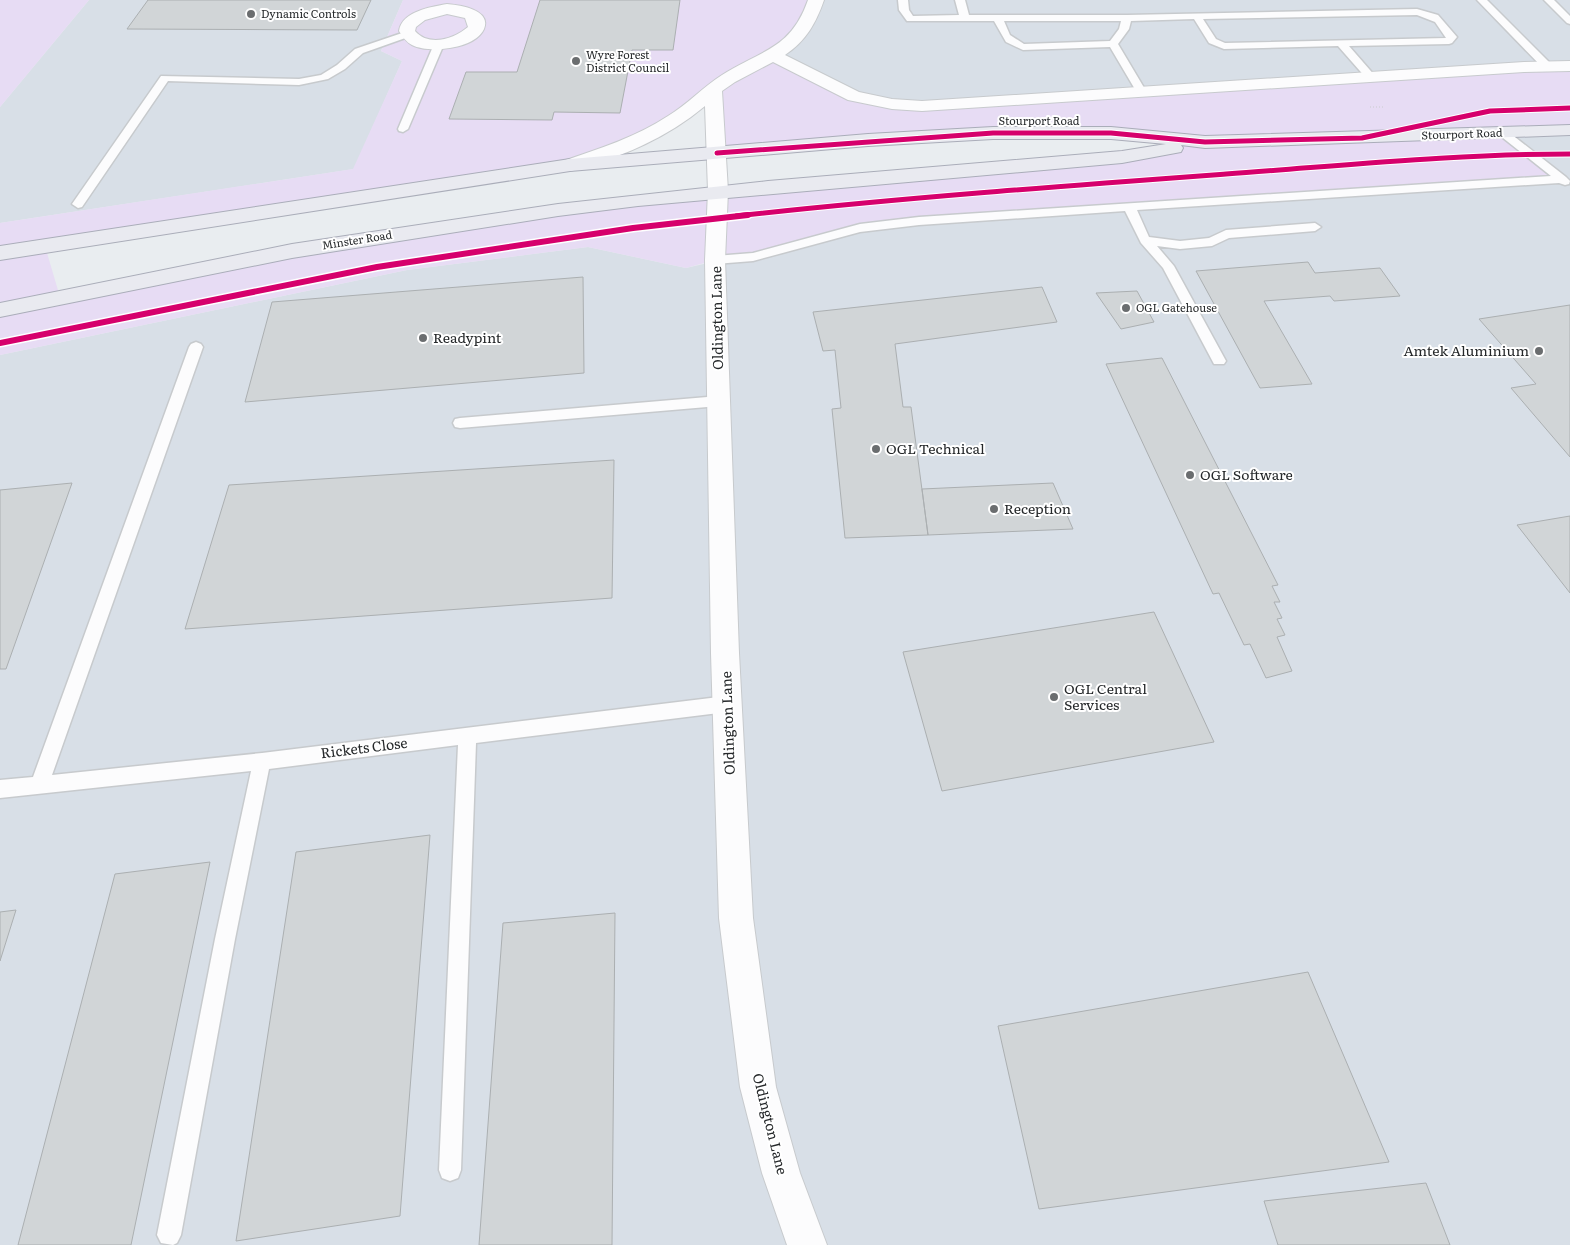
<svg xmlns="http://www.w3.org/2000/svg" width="1570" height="1245" font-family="Literata,serif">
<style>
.built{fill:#d8dfe7}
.green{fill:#e7dcf4;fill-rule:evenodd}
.building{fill:#d1d5d7;stroke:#abafb1}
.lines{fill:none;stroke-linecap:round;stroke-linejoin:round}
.service-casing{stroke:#c7cacd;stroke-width:3}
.minor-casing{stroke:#c7cacd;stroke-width:2}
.primary-casing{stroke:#aaadb9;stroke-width:2}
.path{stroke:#cbccce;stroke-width:2;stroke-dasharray:0.5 2.5;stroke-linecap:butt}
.service{fill:#fcfcfd;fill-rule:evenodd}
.minor{fill:#fcfcfd;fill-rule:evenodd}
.primary{fill:#e9eaf0;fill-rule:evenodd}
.cycleway-far1-casing{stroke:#fff;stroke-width:7}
.cycleway-casing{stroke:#fff;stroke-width:9}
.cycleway-far1{stroke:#d6006c;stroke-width:5}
.cycleway{stroke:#d6006c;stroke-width:6}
.poi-dot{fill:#6a6d6f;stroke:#fff;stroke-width:2}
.labels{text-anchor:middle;stroke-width:4;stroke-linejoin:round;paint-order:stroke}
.far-poi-label{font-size:11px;fill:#25282a;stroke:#fff;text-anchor:start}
.far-street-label{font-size:11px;fill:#25282a;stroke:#fff}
.street-label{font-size:14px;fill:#25282a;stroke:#fff}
.poi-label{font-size:14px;fill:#25282a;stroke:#fff;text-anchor:start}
</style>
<rect width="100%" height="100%" fill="#e9edf0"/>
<path class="built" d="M89,0H403L381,51L402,61L354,169L0,223V107Z
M816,0H1570V66L953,105L854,96L775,56Z
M1570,130V1245H0V355L407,270L588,247L686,268L860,228L1502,132Z"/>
<path class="green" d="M0,0H89L0,107Z
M403,0H816L775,55L823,80L892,104L1570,66V130L1503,132L1562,179L860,228L775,253L715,260L686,268L588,247L407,270L0,355V223L353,169L402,61L381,51ZM713,91L717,153L1111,133L1202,143L1122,157L558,210L60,297L45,246L570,165L676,120Z"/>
<path class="building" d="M148,0H371L357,30L127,29Z
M540,0H680L673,50H632L620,113L554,112L552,120L449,119L466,72H517Z
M1308,262L1315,273L1380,268L1400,296L1334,301L1330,296L1264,301L1312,384L1260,388L1196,271Z
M583,277L584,373L245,402L272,302Z
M1042,287L1057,322L895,344L903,407H911L928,535L845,538L832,409L841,408L835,350L823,351L813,312Z
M1137,291L1154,322L1121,329L1096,293Z
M1570,305V457L1511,388L1536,384L1479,319Z
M1162,358L1278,585L1272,586L1280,602H1274L1282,618L1277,619L1285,635L1277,637L1292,671L1266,678L1250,644L1244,645L1219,593L1213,594L1106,364Z
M614,460L612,598L185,629L229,485Z
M72,483L6,669H0V490Z
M1053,483L1073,529L928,535L922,489Z
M1570,516V593L1517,525Z
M1154,612L1214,742L942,791L903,652Z
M430,835L400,1216L236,1241L296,852Z
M210,862L131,1245H18L115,874Z
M16,910L0,961V912Z
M615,913L612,1245H479L503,923Z
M1308,972L1389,1162L1039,1209L998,1026Z
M1426,1183L1450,1245H1278L1264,1201Z"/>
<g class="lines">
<g class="service-casing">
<path id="service" d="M898,0H908L909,10L913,16L959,15L955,0H965L969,15H1127L1417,9L1438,15L1457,37L1452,43L1449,44L1349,46L1376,77L1371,80L1367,79L1338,46L1224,49L1209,43L1194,19L1131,21L1129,29L1118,44L1146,91L1141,94L1136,91L1110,47L1023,50L1006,42L994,21H907L899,10ZM1417,15L1435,22L1446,38L1225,43L1216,39L1203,19ZM1004,21H1121L1119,29L1110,41L1024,44L1010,35Z
M1477,0H1487L1551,64V68H1543Z
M1544,0H1554L1570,16V24L1567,23Z
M408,31L413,34L411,36L363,53L345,69L328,79L299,85L168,81L82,207L78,208L72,204L161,76L299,79L321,75L337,65L355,49Z
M439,41L444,44L408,129L403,132L399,131L398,129L434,44Z
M1502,129L1506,130L1566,177L1570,181L1569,184L1565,185L1559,183L1137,210L1149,237L1180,241L1209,238L1226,230L1315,223L1321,227L1315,231L1229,238L1212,246L1180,249L1157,246L1174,266L1226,361L1224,364H1214L1163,268L1141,243L1125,211L919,225L860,232L753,261L715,264L709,260L715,256L753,253L860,224L919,217L1551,176L1498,134L1497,132Z
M196,342L201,344L203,347L52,775L262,753L727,696L733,698L736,704L733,710L727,712L476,743L461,1170L458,1178L450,1181L442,1178L439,1170L458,745L269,769L235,939L181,1235L177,1243L173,1245L161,1243L157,1235L215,939L251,771L0,798V780L33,777L189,347L191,344Z
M719,396L724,397L726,401L724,405L719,406L460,428L455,427L453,423L455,419L460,418Z"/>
</g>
<g class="minor-casing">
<path id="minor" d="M808,0H824C816,23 806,41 785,55L859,92L892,99L922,101L1524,62L1570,61V71L1524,72L922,111L892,109L848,100L773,62L735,82L722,91L728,191L725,260L739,653L753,918L776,1087L800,1173L827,1245H787L762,1173L740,1087L719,918L711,653L705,260L708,191L705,106C667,138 618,159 570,171L563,169L561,165L563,161C599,149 636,137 668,116C688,104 703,87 722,75C762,50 791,49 808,0Z
M447,4C458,5 492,9 484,29C475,49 429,54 412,45C406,42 403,37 399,31C402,11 431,7 447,4ZM447,14L465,18L468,27C454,39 429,47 415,31L416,27L425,20Z"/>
</g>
<g class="primary-casing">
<path id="primary" d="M1570,125V135L1205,148L1181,145L1183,148L1181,152L1122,163L638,206L558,216L292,258L0,317V303L292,244L558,204L768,181L1122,151L1166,144L1111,139H993L868,146L570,171L0,260V246L570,159L868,134L993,127H1111L1205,136Z"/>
</g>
<path class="path" d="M1370,107H1384"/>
<use href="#service" class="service"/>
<use href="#minor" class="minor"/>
<use href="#primary" class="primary"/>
<g class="cycleway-far1-casing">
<path id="cycleway-far1" d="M717,153L993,133H1111L1205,142L1362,138L1490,111L1570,108
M736,216C899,198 1063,186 1226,174C1340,166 1455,154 1570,154"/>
</g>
<g class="cycleway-casing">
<path id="cycleway" d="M0,343L377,267L633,228L748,215"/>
</g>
<use href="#cycleway-far1" class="cycleway-far1"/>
<use href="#cycleway" class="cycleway"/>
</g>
<g class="poi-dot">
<circle cx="251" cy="14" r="5"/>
<circle cx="576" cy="61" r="5"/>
<circle cx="1126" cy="308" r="5"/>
<circle cx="423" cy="338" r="5"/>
<circle cx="1539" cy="351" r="5"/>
<circle cx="876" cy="449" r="5"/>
<circle cx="1190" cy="475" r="5"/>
<circle cx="994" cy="509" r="5"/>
<circle cx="1054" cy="697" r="5"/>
</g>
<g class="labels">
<g class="far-poi-label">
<text x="261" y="18">Dynamic Controls</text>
<text x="586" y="59">Wyre Forest<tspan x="586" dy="13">District Council</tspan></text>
<text x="1136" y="312">OGL Gatehouse</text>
</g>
<g class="far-street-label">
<text x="1039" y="125">Stourport Road</text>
<text transform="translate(1462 134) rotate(-2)" y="4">Stourport Road</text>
<text transform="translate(357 240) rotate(-9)" y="4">Minster Road</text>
</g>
<g class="street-label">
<text transform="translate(717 318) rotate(-91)" y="5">Oldington Lane</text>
<text transform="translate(728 723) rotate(-92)" y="5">Oldington Lane</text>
<text transform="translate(364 748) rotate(-7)" y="5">Rickets Close</text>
<text transform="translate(770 1124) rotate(76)" y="5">Oldington Lane</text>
</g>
<g class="poi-label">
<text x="433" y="343">Readypint</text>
<text x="1529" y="356" text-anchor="end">Amtek Aluminium</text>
<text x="886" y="454">OGL Technical</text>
<text x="1200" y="480">OGL Software</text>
<text x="1004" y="514">Reception</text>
<text x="1064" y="694">OGL Central<tspan x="1064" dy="16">Services</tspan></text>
</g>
</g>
</svg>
